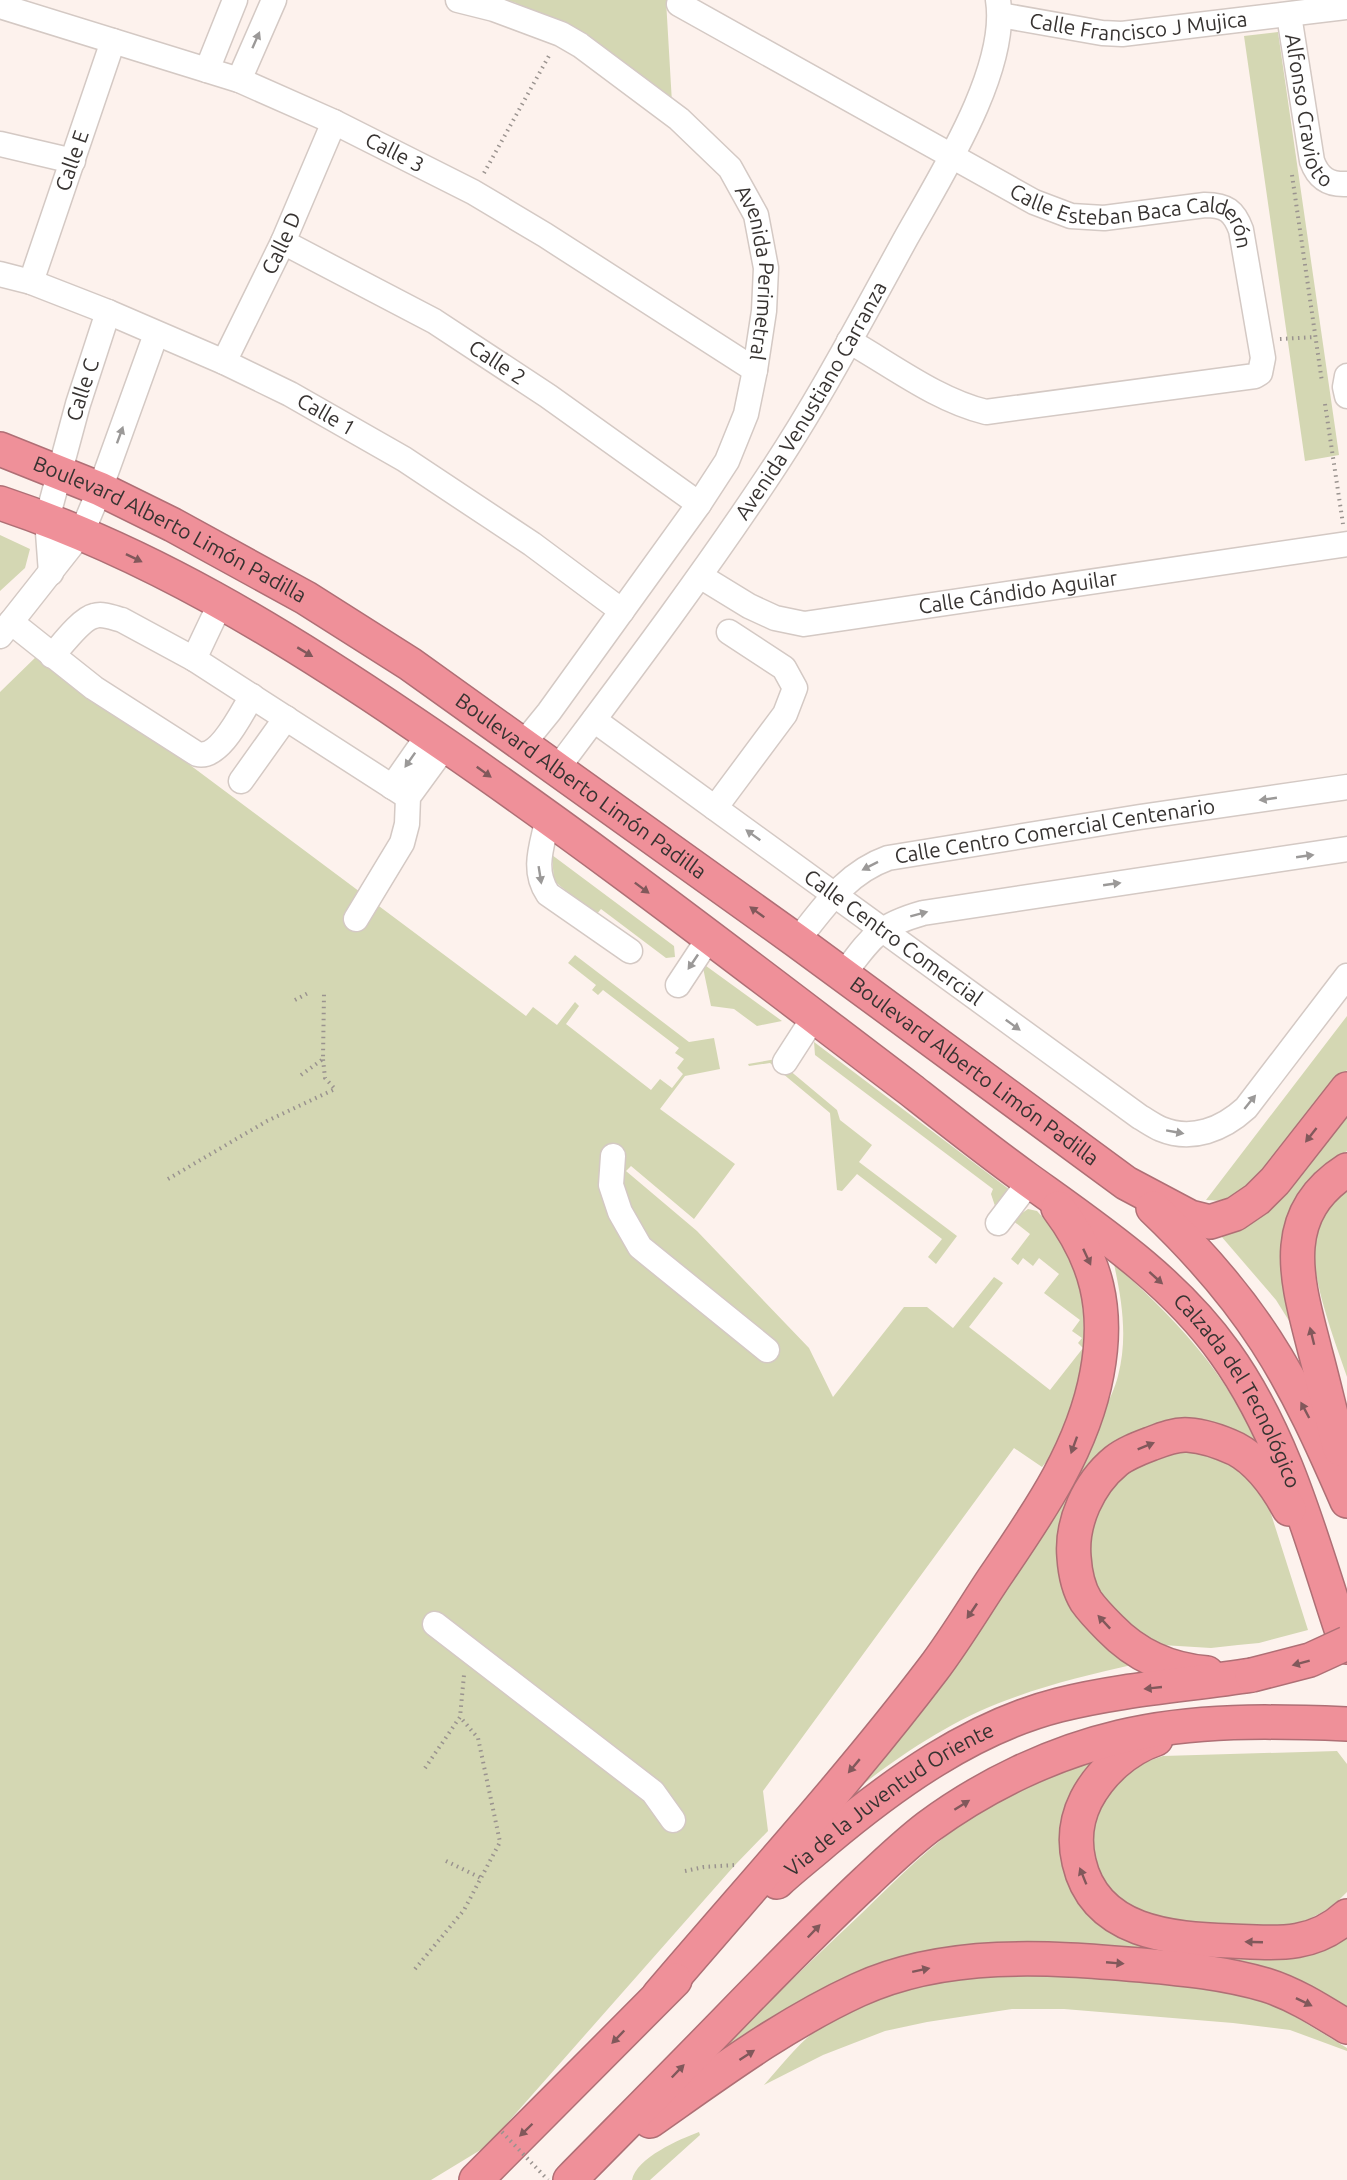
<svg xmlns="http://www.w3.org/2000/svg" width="1347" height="2180" font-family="Ubuntu,sans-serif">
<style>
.green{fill:#d4d7b3}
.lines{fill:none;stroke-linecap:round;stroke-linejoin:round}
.minor-casing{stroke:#d4c9c4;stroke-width:27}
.highway-casing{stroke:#af6f75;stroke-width:36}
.path{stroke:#9a938f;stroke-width:4;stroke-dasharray:1.5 4.5;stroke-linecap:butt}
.minor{stroke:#fff;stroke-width:24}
.highway{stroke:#ef9099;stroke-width:33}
.highway-bridge-casing{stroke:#af6f75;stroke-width:36;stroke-linecap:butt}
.path-bridge{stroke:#9a938f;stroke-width:4;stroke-dasharray:1.5 4.5;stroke-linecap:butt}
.highway-bridge{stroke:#ef9099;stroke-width:33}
.oneway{fill:#9b9998}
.oneway2{fill:#81585b}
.labels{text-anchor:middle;stroke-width:6;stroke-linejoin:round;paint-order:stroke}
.street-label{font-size:21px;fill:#373331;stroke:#fff}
</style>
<rect width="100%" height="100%" fill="#fdf2ed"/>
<path class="green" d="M506,0H666L672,103L613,58L516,3Z
M1278,32L1339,455L1305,461L1244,36Z
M0,535L30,549L25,568L0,591Z
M40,653L526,1016L533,1007L557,1025L575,1002L579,1006L566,1024L651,1090L660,1079L672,1088L683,1074L677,1068L684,1059L675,1053L679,1048L603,990L598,995L592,990L596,985L568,963L575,955L689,1042L714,1038L720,1069L685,1076L660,1109L735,1164L694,1219L631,1166L626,1171L697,1231L809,1348L833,1397L904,1307H927L953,1328L994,1277L1003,1283L969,1327L1050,1390L1083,1348L1078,1343L1082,1338L1072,1331L1080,1320L1044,1293L1059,1274L1039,1258L1033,1266L1023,1258L1018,1265L1011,1259L1030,1234L1012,1220L1028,1209L1037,1211L1062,1239L1082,1289L1085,1358L1069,1424L1058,1448L1042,1467L1014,1448L763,1791L768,1831L735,1865L487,2146L431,2180H0V692Z
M552,855L674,946L675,957L666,958L601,909L596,915L554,881Z
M702,963L782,1021L757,1026L734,1009L711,1006Z
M1347,1016V1070L1283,1156L1248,1186L1224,1201L1206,1200Z
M814,1042L1010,1190L996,1209L991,1194L993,1189L815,1055Z
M776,1059L837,1110L840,1120L872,1145L859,1162L957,1236L936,1264L928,1257L942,1239L857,1174L842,1191L837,1190L830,1113L770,1063L749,1066L748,1064Z
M1347,1112V1151L1333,1160L1318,1174L1295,1323L1291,1324L1276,1300L1221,1236L1233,1231Z
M1347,1183V1377C1335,1340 1298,1249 1320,1215C1327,1204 1338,1193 1347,1183Z
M1114,1264C1148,1294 1179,1324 1207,1360C1230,1390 1249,1425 1269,1457L1149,1428L1060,1546L1136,1664C1092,1674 1049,1684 1007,1700C947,1722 891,1761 842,1801L1104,1411C1109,1400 1115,1388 1118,1376C1128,1338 1122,1301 1114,1264Z
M1172,1451H1194L1235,1467L1265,1495L1308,1630L1259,1643L1238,1645L1211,1648L1162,1645L1140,1636L1107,1605L1097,1587L1089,1564V1538L1101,1498L1130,1467Z
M1337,1751L1347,1764V1892C1329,1911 1309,1921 1283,1928L1164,1921L1119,1902L1096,1871L1089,1839L1096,1804L1108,1787L1140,1764L1163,1756Z
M1102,1758L1072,1806L1109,1926L1347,1934V2012L1277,1976L855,1974L809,1996L714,2057C762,2008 811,1961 861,1914C897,1879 932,1843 974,1816C1014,1791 1057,1774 1102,1758Z
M1006,1975L1084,1977L1231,1989L1256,1993L1347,2048V2051L1290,2030L1233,2023L1064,2009H1012L927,2022L885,2031L823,2055L764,2085C781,2066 801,2040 822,2026C875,1990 943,1979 1006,1975Z
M699,2132L700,2135L650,2180H632C636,2158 680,2139 699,2132Z"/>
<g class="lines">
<g class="minor-casing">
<g id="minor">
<path id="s1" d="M458,0L494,9L561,34L580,45L679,119L730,168L756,215L766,268L764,311L755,370L746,414L727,461L699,504L549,712L523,744"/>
<path id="s2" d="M679,4L1034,202L1071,216L1104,218L1205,205C1226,205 1234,211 1241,230L1263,358L1260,373L1255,376L986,412C937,400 893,366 849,341"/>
<path id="s3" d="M0,6L239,80L334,122L473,192L545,235L755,370"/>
<path id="s4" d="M1000,15L1102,33L1122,34L1347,7"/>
<path id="s5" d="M1289,15L1312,161C1318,178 1329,185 1347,184"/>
<path d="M207,70L235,0"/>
<path d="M239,80L274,0"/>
<path d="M0,144L73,161"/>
<path id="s6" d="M283,242L434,321L548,396L699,504"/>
<path id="s7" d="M0,274L31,282L108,312L224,362L290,394L404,459L532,544L622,611"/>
<path id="s8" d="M31,282L113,41"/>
<path id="s9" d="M224,362L283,242L334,122"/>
<path d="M1347,376L1345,387L1347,396"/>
<path id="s10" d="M51,573L47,519L78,404L108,312"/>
<path id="s11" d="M700,576L749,606L775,618L804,624L1347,544"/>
<path d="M11,622L94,688L197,754C220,760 242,712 252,696"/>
<path d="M0,636L82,532L100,489L156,334"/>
<path d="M52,656C61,646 81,619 94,616C103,613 114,618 122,620L194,659L408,797"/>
<path d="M194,659L221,602"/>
<path id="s12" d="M594,720L1140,1117C1147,1121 1154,1126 1161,1129C1192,1142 1223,1129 1246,1108L1347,976"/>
<path id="s13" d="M557,769C628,674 699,580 765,481C817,404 861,320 906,238C940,177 1009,70 998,0"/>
<path d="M241,781L286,718"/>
<path d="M392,787L429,734"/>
<path d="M715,808L785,714L795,688L784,668L729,632"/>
<path d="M548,817C543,844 531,869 548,894L630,951"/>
<path d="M356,919L402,843L407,824L408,797L446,745"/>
<path id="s14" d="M797,941C824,907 846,873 888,858L1140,817L1347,787"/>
<path d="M843,975C871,938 877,926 923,913L1347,849"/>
<path d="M678,985L709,938"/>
<path d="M785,1062L814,1017"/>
<path d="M613,1156L611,1185L620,1212L640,1247L767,1350"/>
<path d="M998,1223L1030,1181"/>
<path d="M435,1624L653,1792L673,1820"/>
</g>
</g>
<g class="highway-casing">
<g id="highway">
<path id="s15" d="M0,449L100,489L173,525L306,598L410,664L797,941L1126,1183L1190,1217L1210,1222L1235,1214L1257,1199L1275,1181L1347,1089"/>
<path id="s16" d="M0,503C148,552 282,634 410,721C582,837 746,965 911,1090C949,1120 988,1151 1027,1179C1098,1230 1174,1281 1225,1353C1288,1441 1313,1547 1347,1647"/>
<path d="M1153,1208C1195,1248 1235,1293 1266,1341C1299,1392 1323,1446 1347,1501"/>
<path d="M1340,1449C1331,1416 1324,1384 1315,1351C1298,1283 1275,1216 1347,1170"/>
<path d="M1207,1673C1170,1670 1136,1655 1110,1628C1102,1620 1093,1611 1086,1601C1078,1588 1075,1572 1074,1557C1071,1523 1088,1484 1116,1461C1126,1453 1140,1448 1153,1443C1163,1439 1176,1434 1188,1435C1204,1436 1221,1442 1236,1449C1260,1462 1276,1485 1289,1509"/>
<path d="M1156,1739C1126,1749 1100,1773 1086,1800C1076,1820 1074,1841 1079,1862C1095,1933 1171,1939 1231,1941C1275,1943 1312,1948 1347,1916"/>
<path id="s17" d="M777,1882C792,1868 809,1855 825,1841C893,1784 972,1727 1059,1705C1123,1689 1188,1685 1252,1675"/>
<path d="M659,1995C751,1887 847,1782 933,1669C955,1640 974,1608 994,1578C1037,1515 1083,1450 1097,1373C1109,1309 1097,1260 1058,1208"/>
<path d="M650,2121C717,2074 784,2024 858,1990C945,1950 1048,1957 1141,1965C1184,1969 1225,1973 1266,1985C1295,1994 1321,2011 1347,2027"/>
<path d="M476,2180L675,1980"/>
<path d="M570,2180C628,2121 686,2063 743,2004C784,1962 825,1920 868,1880C887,1862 907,1843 928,1827C985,1785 1052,1753 1120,1737C1195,1719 1271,1721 1347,1724"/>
</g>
</g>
<path class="path" d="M484,173L550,54
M1292,175L1322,382
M1280,339L1315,337
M1325,404L1343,524
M295,1000L310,992
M301,1075L323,1059L324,993
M168,1179L267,1121L335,1089L325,1078L323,1059
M425,1768L460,1717L464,1675
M446,1861L481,1878
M685,1871L704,1867L735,1865L733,1867
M415,1969L464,1910L500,1842L478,1738L460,1717"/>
<use href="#minor" class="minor"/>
<use href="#highway" class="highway"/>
<g class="highway-bridge-casing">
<path id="highway-bridge" d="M1252,1675L1310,1660L1347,1643"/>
</g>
<path class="path-bridge" d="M502,2132L548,2180"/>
<use href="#highway-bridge" class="highway-bridge"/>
</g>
<defs><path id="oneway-solid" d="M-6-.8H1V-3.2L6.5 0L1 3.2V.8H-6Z" transform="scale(1.5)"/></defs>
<g class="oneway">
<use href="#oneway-solid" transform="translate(256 40) rotate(-66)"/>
<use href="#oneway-solid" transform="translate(120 435) rotate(-70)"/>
<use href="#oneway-solid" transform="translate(410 760) rotate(125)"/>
<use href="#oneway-solid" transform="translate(1268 799) rotate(172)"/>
<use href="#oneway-solid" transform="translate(753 835) rotate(-144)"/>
<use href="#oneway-solid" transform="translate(1305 856) rotate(-8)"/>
<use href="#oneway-solid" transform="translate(870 866) rotate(153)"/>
<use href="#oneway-solid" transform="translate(540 875) rotate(81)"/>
<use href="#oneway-solid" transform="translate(1112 884) rotate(-8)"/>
<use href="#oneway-solid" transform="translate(919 914) rotate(-15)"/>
<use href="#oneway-solid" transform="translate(693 962) rotate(124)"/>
<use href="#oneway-solid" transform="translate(1013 1025) rotate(36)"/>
<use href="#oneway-solid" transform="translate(1250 1102) rotate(-51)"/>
<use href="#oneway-solid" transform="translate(1175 1132) rotate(10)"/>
</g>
<g class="oneway2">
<use href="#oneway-solid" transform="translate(134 558) rotate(26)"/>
<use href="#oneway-solid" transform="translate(305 652) rotate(31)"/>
<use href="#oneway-solid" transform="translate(484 772) rotate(36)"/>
<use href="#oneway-solid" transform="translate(642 888) rotate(37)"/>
<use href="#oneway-solid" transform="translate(757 912) rotate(-144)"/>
<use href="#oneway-solid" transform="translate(1311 1135) rotate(128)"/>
<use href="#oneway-solid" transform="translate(1087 1257) rotate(65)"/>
<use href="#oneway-solid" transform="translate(1156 1278) rotate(42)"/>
<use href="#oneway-solid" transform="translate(1312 1336) rotate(-104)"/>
<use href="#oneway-solid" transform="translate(1305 1410) rotate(-118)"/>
<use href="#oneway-solid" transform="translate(1074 1445) rotate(110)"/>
<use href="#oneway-solid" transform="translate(1146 1446) rotate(-22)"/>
<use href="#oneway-solid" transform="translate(972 1611) rotate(124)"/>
<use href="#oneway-solid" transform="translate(1104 1622) rotate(-133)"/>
<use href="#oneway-solid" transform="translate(1301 1663) rotate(165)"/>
<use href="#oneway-solid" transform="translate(1153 1688) rotate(174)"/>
<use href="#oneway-solid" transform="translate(854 1766) rotate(130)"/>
<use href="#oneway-solid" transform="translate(962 1805) rotate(-32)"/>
<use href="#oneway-solid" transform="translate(1083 1876) rotate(-112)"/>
<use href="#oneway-solid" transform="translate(814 1931) rotate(-46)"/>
<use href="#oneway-solid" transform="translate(1254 1942) rotate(-178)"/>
<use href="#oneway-solid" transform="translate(1115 1963) rotate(5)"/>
<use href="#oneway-solid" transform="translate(921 1970) rotate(-12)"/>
<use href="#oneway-solid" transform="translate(1304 2002) rotate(26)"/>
<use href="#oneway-solid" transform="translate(618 2037) rotate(134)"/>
<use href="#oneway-solid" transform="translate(747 2055) rotate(-33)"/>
<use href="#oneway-solid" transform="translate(678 2071) rotate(-46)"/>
<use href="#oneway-solid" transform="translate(526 2130) rotate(136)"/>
</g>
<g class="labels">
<g class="street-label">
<text dy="7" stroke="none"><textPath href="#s4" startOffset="140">Calle Francisco J Mujica</textPath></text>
<text dy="7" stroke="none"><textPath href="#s5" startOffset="98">Alfonso Cravioto</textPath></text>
<text dy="7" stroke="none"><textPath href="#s3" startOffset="422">Calle 3</textPath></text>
<text dy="7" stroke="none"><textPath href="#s8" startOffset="128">Calle E</textPath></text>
<text dy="7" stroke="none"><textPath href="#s2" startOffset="514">Calle Esteban Baca Calderón</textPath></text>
<text dy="7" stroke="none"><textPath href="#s9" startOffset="132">Calle D</textPath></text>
<text dy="7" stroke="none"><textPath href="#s1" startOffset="436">Avenida Perimetral</textPath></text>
<text dy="7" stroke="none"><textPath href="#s6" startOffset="246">Calle 2</textPath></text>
<text dy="7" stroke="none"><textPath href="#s10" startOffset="188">Calle C</textPath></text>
<text dy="7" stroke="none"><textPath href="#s13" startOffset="448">Avenida Venustiano Carranza</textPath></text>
<text dy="7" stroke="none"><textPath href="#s7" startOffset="356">Calle 1</textPath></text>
<text dy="7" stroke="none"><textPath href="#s15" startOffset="188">Boulevard Alberto Limón Padilla</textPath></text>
<text dy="7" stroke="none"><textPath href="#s11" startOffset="332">Calle Cándido Aguilar</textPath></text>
<text dy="7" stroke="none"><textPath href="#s15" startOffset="674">Boulevard Alberto Limón Padilla</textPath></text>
<text dy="7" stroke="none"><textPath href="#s14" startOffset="294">Calle Centro Comercial Centenario</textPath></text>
<text dy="7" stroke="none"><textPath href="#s12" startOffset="370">Calle Centro Comercial</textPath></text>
<text dy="7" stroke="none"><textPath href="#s15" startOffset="1160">Boulevard Alberto Limón Padilla</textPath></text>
<text dy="7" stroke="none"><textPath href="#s16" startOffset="1538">Calzada del Tecnológico</textPath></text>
<text dy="7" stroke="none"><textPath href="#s17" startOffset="140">Via de la Juventud Oriente</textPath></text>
</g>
</g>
</svg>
